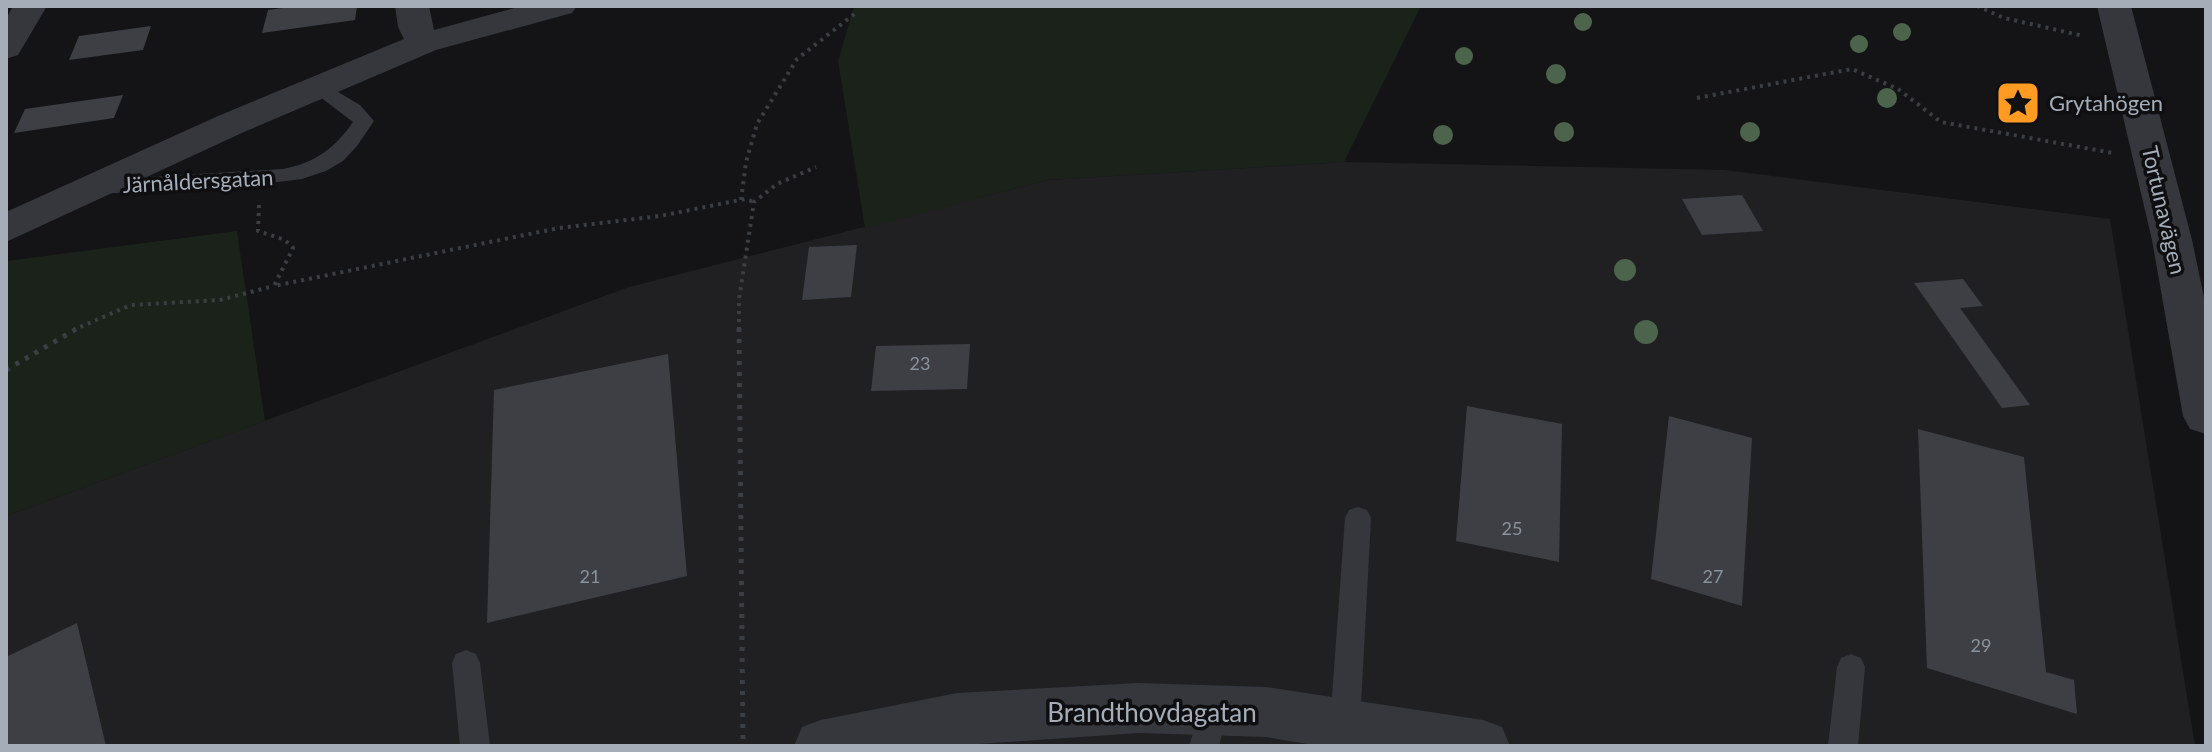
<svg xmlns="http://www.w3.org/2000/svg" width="2212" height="752" font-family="Lato,sans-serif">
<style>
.built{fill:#202023}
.green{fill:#1a221a}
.building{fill:#3e3f44}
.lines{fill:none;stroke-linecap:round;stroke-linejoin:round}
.path-far1{stroke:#3b3e43;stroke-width:4;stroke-dasharray:3 5;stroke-linecap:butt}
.path{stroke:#3b3e43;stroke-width:5;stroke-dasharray:4 7;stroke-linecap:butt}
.service{fill:#35373c;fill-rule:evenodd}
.minor{fill:#35373c;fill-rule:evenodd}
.tertiary{fill:#35373c;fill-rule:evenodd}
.tree{fill:#4d644c}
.labels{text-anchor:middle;stroke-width:7;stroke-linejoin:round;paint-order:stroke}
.number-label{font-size:18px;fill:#8a929b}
.poi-label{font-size:22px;fill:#a4adb8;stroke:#0f0f11;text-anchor:start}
.street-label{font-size:22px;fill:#a4adb8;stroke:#0f0f11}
.near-street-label{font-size:26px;fill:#a4adb8;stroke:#0f0f11}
</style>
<rect width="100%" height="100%" fill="#141416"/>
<path class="built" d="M1344,162L1725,170L2110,219L2195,746H6V516L629,287L1048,180Z"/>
<path class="green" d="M854,6H1421L1344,162L1048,180L865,228L838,61Z
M237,231L265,421L6,516V261Z"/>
<path class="building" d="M297,6H357L355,20L262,33L268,10Z
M151,26L143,50L69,60L79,36Z
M123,95L114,118L14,133L25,109Z
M1742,195L1763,231L1702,235L1682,199Z
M857,245L851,297L802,300L809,247Z
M1963,279L1983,306L1960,308L2030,405L2002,408L1914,283Z
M970,344L967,389L871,391L876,346Z
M668,354L687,576L487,623L494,390Z
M1467,406L1562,424L1559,562L1456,541Z
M1669,416L1752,438L1742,606L1651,579Z
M1918,429L2024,457L2046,672L2074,680L2077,714L1927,668Z
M77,623L106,746H6V657Z"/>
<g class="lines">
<path class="path-far1" d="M1977,6L2004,18L2084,36
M1697,98L1852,69L1898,89L1941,122L2113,153
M741,200L746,162L757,124L797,59L857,12
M259,205L258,231L285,240L293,248L274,286L559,228L660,216L745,199L754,202
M73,330L131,305L220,300L274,286
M739,330V299L754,202L777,184L816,167"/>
<path class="path" d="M739,328L743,746
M6,370L78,328"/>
<path class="service" d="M318,80L360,105L374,121L357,146L343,161L326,171L302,179L263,184L98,194L91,192L87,187L91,182L98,180L283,169C315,163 335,148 353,122L311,90L308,86Z
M1358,507L1367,510L1371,518L1360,724L1355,734L1345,738L1335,734L1330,724L1345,518L1349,510Z
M466,650L476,654L480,663L490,746H460L452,663L456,654Z
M1851,654L1861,658L1865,667L1858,746H1828L1837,667L1841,658Z
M1213,696L1223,700L1228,710L1219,746H1189L1203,700Z"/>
<path class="minor" d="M13,6H47L18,55L6,59V19Z
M395,6H429L434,30L522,6H577L572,13L436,50L244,132L6,242V212L218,116L404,39L398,27Z
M1138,683L1266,687L1483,720L1502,727L1510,746H1319L1266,737L1138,733L950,746H794L802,727L821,720L957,693Z"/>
<path class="tertiary" d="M2097,6H2131L2192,240L2206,307V434L2190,429L2183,416L2152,240Z"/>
</g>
<g class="tree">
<circle cx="1583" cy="22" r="9"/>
<circle cx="1902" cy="32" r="9"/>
<circle cx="1859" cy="44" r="9"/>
<circle cx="1464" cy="56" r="9"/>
<circle cx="1556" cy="74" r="10"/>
<circle cx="1887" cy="98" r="10"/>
<circle cx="1564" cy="132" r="10"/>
<circle cx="1750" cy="132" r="10"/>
<circle cx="1443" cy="135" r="10"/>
<circle cx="1625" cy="270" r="11"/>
<circle cx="1646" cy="332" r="12"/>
</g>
<defs>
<g id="sight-square" transform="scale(2.3)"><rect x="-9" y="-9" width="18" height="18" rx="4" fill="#ff9b23" stroke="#0f0f11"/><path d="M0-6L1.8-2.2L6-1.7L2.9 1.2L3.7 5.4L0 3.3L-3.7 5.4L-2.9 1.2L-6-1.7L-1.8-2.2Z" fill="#111"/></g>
</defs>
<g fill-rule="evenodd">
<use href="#sight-square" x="2018" y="103"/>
</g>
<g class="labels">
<g class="number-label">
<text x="920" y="370">23</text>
<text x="1512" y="535">25</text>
<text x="590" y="583">21</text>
<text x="1713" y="583">27</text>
<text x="1981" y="652">29</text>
</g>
<g class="poi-label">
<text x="2049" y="111">Grytahögen</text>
</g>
<g class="street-label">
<text transform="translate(198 181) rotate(-3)" y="8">Järnåldersgatan</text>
<text transform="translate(2164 210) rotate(77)" y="8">Tortunavägen</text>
</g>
<g class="near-street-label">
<text x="1152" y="722">Brandthovdagatan</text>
</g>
</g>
<rect width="2212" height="752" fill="none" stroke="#a4adb8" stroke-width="16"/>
</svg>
